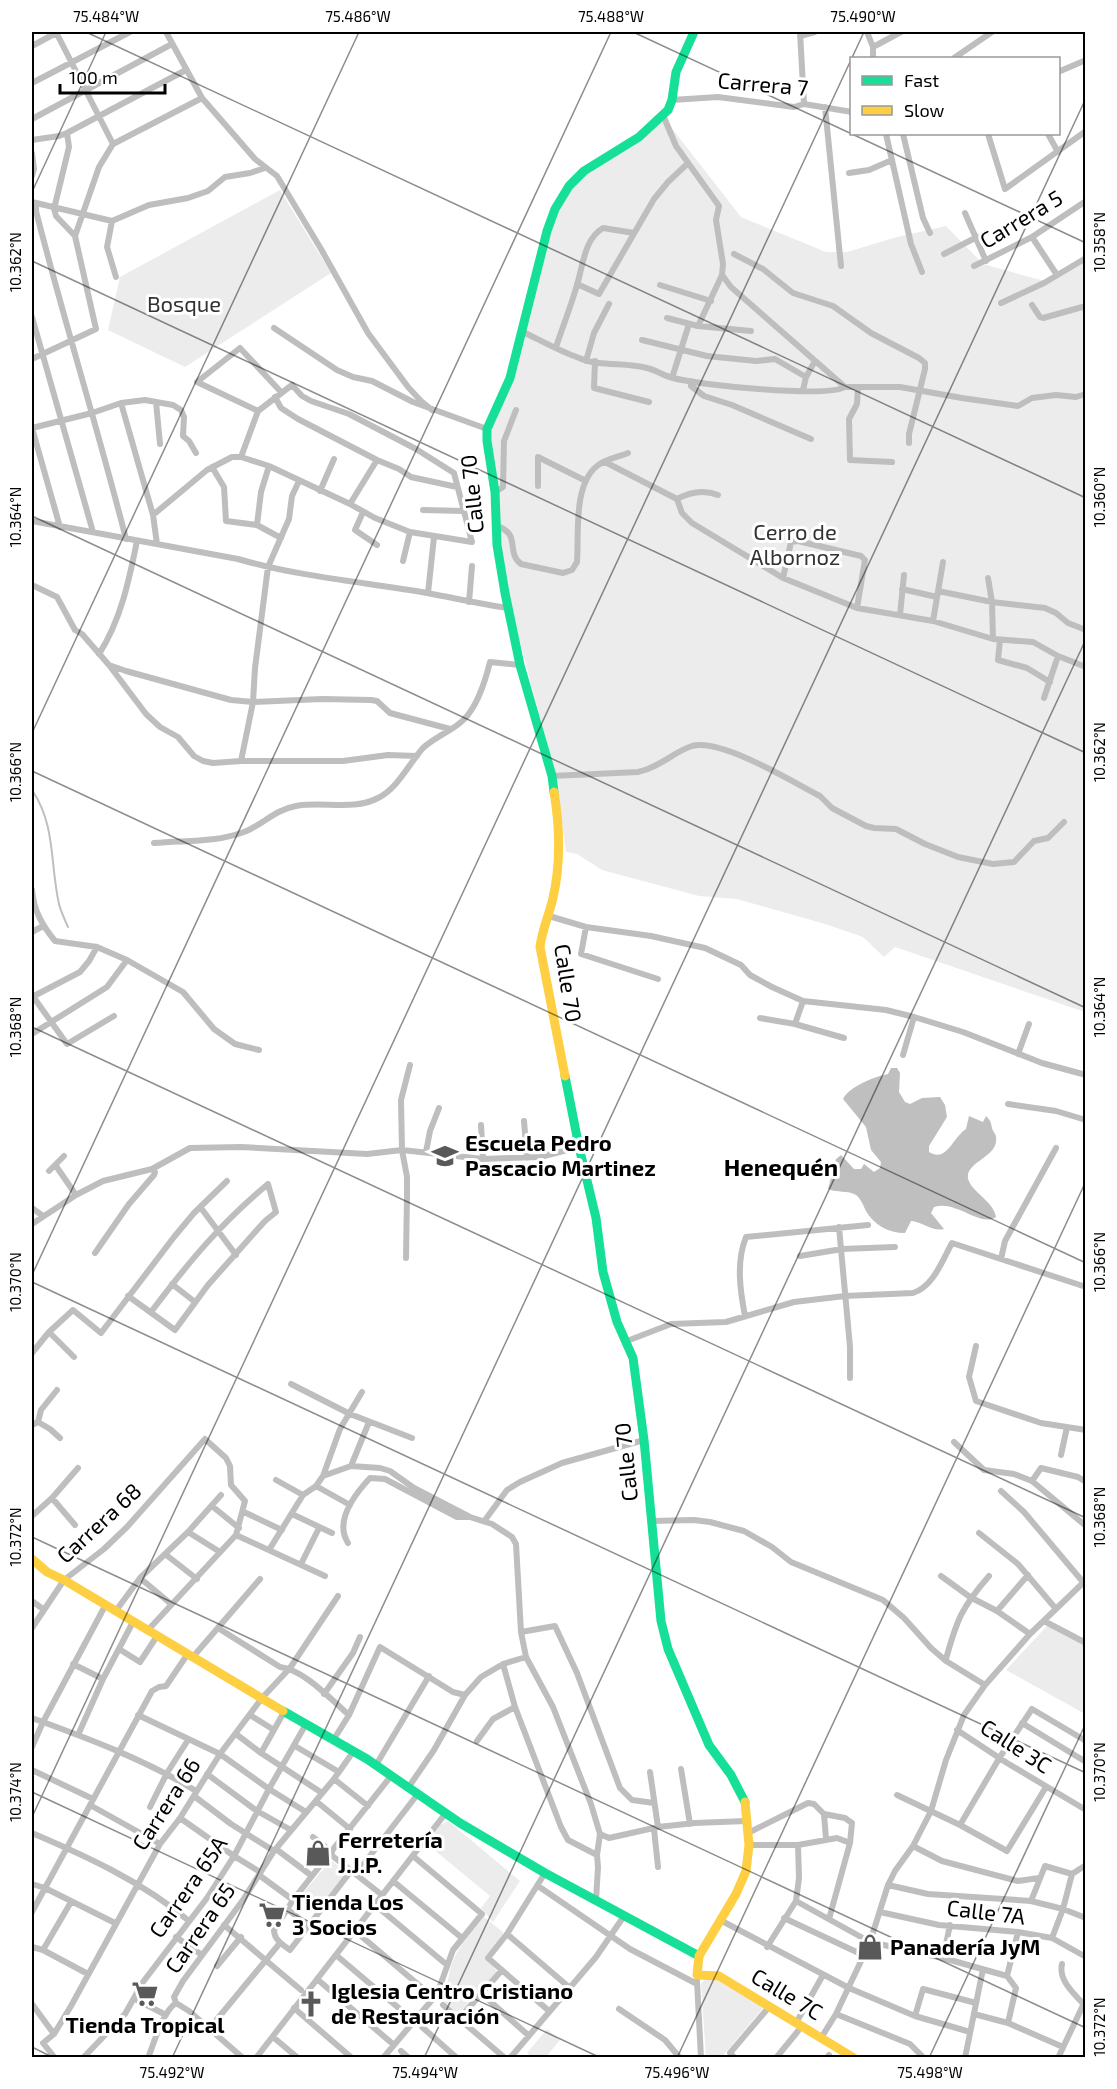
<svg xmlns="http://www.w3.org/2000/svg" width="1117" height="2089" font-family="'Exo 2',sans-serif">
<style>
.green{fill:#ececec}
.water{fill:#bfbfbf}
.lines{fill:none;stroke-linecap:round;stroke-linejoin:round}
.stream{stroke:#bfbfbf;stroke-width:2}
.street{stroke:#bebebe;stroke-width:6}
.fast{stroke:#16e098;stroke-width:9}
.slow{stroke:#ffcf43;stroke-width:9}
.ticks{fill:none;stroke:#000;stroke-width:1.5;stroke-opacity:0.45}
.labels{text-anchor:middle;stroke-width:6;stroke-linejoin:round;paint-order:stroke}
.street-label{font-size:22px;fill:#000;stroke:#fff}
.park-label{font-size:22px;fill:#333;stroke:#fff}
.poi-label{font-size:22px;font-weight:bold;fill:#000;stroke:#fff;text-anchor:start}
.neighbourhood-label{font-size:24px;font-weight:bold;fill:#000;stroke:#fff}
.neatline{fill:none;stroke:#000;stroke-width:2}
.ticks-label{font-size:15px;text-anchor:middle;fill:#000}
</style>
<rect width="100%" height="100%" fill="#fff"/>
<path class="green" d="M663,117L741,217L826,252H847L897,237L946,226L983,264L1048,282L1085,260V1012L895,947L884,957L863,937L825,924L737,899L699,896L602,870L577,854L566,852L556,778L511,608L500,545L489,430L523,332L548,229L571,187L586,172Z
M280,190L331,273L185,367L108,330L120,277Z
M1048,1625L1085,1645V1714L1006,1670Z
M448,1821L520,1881L493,1922L481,1908L490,1896L427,1844L440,1825Z
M331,1860L347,1873L316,1912L299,1898Z
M484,1917L504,1933L487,1960L497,1971L460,2015L440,1998C450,1985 447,1976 453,1961C459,1945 473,1931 484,1917Z
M705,1979L718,1981L764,2007L722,2057H706L701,1984Z
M547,2029L560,2040L546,2057H532L527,2053Z"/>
<path class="water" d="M891,1068H897L900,1073L899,1092L905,1102L910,1104L922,1098L940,1097L945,1105L947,1117L929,1146V1152C947,1163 952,1138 966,1129L969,1116L983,1122L986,1116C991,1121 991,1123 992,1128C993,1132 996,1134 996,1137C999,1155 972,1160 968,1174C965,1189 994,1200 996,1217C980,1228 957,1200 934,1207L931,1213L944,1229C932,1232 923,1222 911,1221L905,1233C888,1233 874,1225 866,1211C863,1205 861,1199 856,1195C848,1190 837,1193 828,1189L836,1159L841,1155L854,1169H861L864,1164L874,1172L880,1168L881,1162L871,1150L866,1127L843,1099C850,1086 874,1077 888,1074Z"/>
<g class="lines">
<path class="stream" d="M32,790C56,825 50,865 59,904C61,912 65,920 68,927"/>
<path class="street" d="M56,32L113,144
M166,32L202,98L255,159L277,176L321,249L368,333L408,387L421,401L432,410
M800,32L804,104
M867,32L873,47V58
M800,36L815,32
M32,46L58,32
M873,47L901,32
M954,58L992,32
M1058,72L1086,60
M32,83L130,32
M672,100L718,97L794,107L804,104L852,112
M825,107L841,266
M663,115L676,146L719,206L716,220L723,264L722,275L698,326
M32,119L172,44
M886,134L911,244L922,272
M903,134L923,218L930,233
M988,134L1005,189L1086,131
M1048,134L1058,152
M32,140L59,136L67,133L186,70
M32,153L34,169L32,176
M849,173L869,170L892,160
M32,202L112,221L149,205L188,198L208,191L225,177L250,173L265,168
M36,203V211C64,321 98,429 126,539
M965,213L986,261
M112,221L107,247L116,277
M75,236L99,167L113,144L202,98
M1032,237L1057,275
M734,254L763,269L793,293L833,306L871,333L919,358L925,363V369L909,434V443
M944,254L977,237
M974,266L1032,237L1086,201
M722,275L731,287L845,387H900L962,398L1018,406L1032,398L1056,395L1076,397L1086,394
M577,284L599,294L654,199L668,182L687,164
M660,285L711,301
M1001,303L1044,283L1086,258
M1032,305L1040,317L1043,318L1086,306
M32,317L93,532
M667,318L698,326L751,331
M274,328L337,370L353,377L372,381L413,402L487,429
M521,331C540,340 559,351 579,358C600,367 625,362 647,368C656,370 664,376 673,378C699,385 826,398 845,387
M642,340L707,356L756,361L775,359L806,377
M556,347C563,326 571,306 577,285C583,266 584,239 603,228L634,233
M32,359L96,329L75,236L56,216L54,209L69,147L67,133
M586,361L594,333L609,304
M595,361L594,388L649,402
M672,378L689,324
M691,381V386L704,396L732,405L811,439
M858,387L857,404L849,419L850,460L892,462
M803,390L806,377L815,361
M275,397L281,408L298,419L377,460L399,469L411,477L457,487
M156,402L160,444
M121,403L153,515L157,544
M258,411L197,382L240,348L281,392
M32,428L92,413L121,403L145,400L173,405L181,410L184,417L183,436L189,441L196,453
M32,428L60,527
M605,462L677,499L682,513L692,523L783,578L857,608L933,621L993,639L1033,642L1058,656L1086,667
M212,467L224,487L226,521L257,525L281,538
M538,486V457L586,481
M320,491L334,459
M495,492L503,487L504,441L516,410
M677,499C690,492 703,489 718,495
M350,504L377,460
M423,510L464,511
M363,512L355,530L377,545
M153,515L207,470L232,457H241L269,466L350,504L375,518L410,532L472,542L454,473L416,449L349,414L311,401L302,396L292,385L258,411L241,457
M32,521L238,559C300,577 364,582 427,593C454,598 481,604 508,608
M257,525L261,492L269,466
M496,526C522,533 505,552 521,564L563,573L572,570L577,562C579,534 573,485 597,466C605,459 618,457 628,453
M403,561L410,532
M783,578L791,542L798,541L861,556L865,560L857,608
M988,578L992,602L993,639
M32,585L57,597L75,630L82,634L109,665L126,671L231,700L253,702L322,699L371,700L377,701L390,713L450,729
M902,589L937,597
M938,591L992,602L1045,608L1056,613L1068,623L1086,630
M428,593L434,537
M469,602L472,566
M900,615L904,575
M933,621L943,562
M1000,640L998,660L1027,668L1050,682
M99,654C121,620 129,580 137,541
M109,665L146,714L160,727L178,737L194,756L203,761L213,763L241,761H343L388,755L417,756
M1044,698L1058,656
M241,761L253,702L255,668L268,567L289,519L292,496L299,481
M552,776L638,772C661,767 673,752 692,746C721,738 793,782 820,796L832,808L866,826L874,828L896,829L925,844L958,857L993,864L1014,862L1034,841L1048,838L1064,822
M154,843C185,840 214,843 244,832C264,824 274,810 296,806C322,801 354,811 378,798C398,788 408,765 423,748C437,735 460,728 470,712C480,698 486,678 490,662L520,665
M32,890C34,911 42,925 55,941L97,947L127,960L183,992L214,1029L235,1044L259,1050
M549,916L586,927L651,936L705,948L741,965L750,975L772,987L803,1001L886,1010L914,1017L963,1032L1042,1063L1086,1075
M586,927L581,954L658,979
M32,932L43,926
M32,995L67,1044L114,1016
M32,997L80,972L89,961L97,947
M760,1018L795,1024L844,1038
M795,1024L803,1001
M32,1034L107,987L127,960
M1018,1054L1029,1024
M903,1055L914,1017
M1008,1104L1056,1111L1086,1120
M524,1121L527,1158
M481,1125L483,1159
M426,1152L430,1131L439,1108
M56,1166L76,1195
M49,1171L64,1156
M32,1208L43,1216
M201,1208L236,1255
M32,1224L76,1195L103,1181L152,1169L190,1148L241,1147L367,1154L402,1150L483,1159L540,1157L579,1147
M839,1227L850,1347V1378
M95,1253L129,1204L154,1175L155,1172L152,1169
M800,1256L842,1249L895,1247
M406,1258L407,1196V1177L402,1150L401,1100L410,1065
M1001,1259L1005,1241L1056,1148
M172,1284L195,1302
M128,1296L175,1330L208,1285L265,1221L276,1212L268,1184C220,1224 188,1263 151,1312
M745,1316C740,1290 736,1262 746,1237L868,1225
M49,1332L74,1357
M627,1341L671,1324L726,1322L794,1302L845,1296L913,1293C933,1287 942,1261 952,1243L1086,1287
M976,1346L969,1377L976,1401L1041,1423L1086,1430
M32,1353L49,1332L73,1310L101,1333L174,1237L194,1213L227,1181
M291,1384L350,1414L412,1438
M38,1422L50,1429L60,1438
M32,1425L38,1422L41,1410L57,1390
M954,1442L984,1470L1014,1474L1032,1481L1086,1526
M1061,1455L1067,1427
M351,1466L369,1422
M323,1476L340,1429L362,1392
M276,1480L303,1495
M1032,1481L1041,1468L1078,1477L1086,1482
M316,1486L350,1505
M1001,1491L1024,1512L1083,1582
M52,1498L75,1525
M212,1506L239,1528
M244,1512L282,1530
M292,1514L332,1533
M32,1516L52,1498L78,1468
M485,1520L507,1490L520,1482L562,1463L644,1440
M652,1521L694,1520L710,1522L744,1531L772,1547L791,1562L883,1600L904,1618L931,1648L946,1661L985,1685
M188,1532L220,1552
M979,1533L1018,1564L1056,1609
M236,1535L325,1576
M348,1543C334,1521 355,1494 370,1478L385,1479L457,1517H469
M269,1550L303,1495L316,1486L323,1476L351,1466L380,1468L390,1471L414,1488L470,1517L492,1524L512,1537L516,1544L521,1632L526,1657L553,1707L591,1804L600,1834L597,1855L598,1867L596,1900
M165,1554L197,1579
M301,1564L319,1528
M941,1576L970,1597L997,1611L1030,1634
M140,1578L171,1604
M32,1601L43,1609
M997,1611L1028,1575
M115,1612L140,1578L188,1532L221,1495
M1044,1621L1086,1643
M32,1628L64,1580L104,1549L127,1527L205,1439L226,1458L230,1466L231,1485L245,1501L236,1535L148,1630
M218,1628L280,1667C305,1670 331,1700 349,1715
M521,1632L555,1626L577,1673L620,1788L632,1800L654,1803
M119,1649L140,1662L157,1636
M192,1658L260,1579
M946,1659C957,1619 962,1607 989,1576
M73,1664L103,1679
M503,1664L515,1707L561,1827L568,1840L597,1855
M324,1694L353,1653L360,1637
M138,1715L220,1754L269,1789L306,1812
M250,1715L274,1730
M32,1718C87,1738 146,1760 196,1791
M1022,1723L1086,1762
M957,1730L1007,1763L1086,1810
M236,1734L261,1753L322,1793
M78,1735L103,1679L133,1622
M334,1739L349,1715L380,1647L453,1692L465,1695
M477,1741L493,1719L515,1707
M295,1746L339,1772
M32,1747L43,1722L105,1606
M261,1753L284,1712
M376,1765L429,1676
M681,1769L690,1824
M32,1770L93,1799
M650,1772L658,1827
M207,1774L257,1811L291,1830
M334,1779L368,1806
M408,1788L434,1750L465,1695L481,1677L503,1664L526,1657
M897,1795L960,1825L1007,1851L1046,1787
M194,1796L231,1824L274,1851
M316,1801L350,1829
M90,1805L160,1844
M150,1807L167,1773L188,1740
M824,1814L845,1818L852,1823L850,1843L829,1919
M180,1818L234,1856L260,1872
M960,1825L1000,1757L1032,1709L1086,1741
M654,1829L658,1867
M32,1833C86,1856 143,1882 189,1921
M748,1833L808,1803L814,1804L824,1814L826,1839
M600,1834L609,1838L658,1827L695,1823L746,1821
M313,1837L332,1852
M749,1845H798L837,1838L850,1843
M913,1846L942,1861L1018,1881L1039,1878
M276,1849L312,1876
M330,1854L382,1895
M351,1871L290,1950C283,1945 274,1940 274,1930L293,1900L391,1776
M545,1873L507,1934L488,1958L549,2011
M356,1874L417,1795
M259,1875L293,1900
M393,1881L462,1938
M32,1884L45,1888L115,1923
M888,1885L928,1894L1031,1901L1063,1909L1086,1918
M538,1886L630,1949L697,1984
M796,1901L870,1942L943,1958L1007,1976L1016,1988L1008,2023
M1031,1901L1045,1866L1072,1874
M374,1904L447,1965
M287,1909L309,1926
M32,1912L152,1691L159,1687L166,1686L187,1655
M880,1912L939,1925L1018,1932L1052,1938L1086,1957
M784,1918L863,1955
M720,1920L849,1988L915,2016L970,2032
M224,1925L301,1990
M354,1930L434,1998
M507,1934L570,1988
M176,1937L202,1955
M1052,1938L1063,1909L1072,1874L1086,1865
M32,1947L43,1950L88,1974
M767,1947L796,1901L799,1878L798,1845
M43,1950L71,1902
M336,1955L414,2021
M943,1958L950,1925
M1062,1964C1058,1981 1075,1994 1085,2006
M217,1966L241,1937
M1007,1976L1018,1932
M317,1979L394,2045
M697,1981L701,2058
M482,1994L528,2035
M135,1999L166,2015
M176,2003L189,2011L243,2058
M32,2004L54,2034
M443,2005L505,2058
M294,2008L352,2058
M619,2009L665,2040L680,2058
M836,2014L910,2044L924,2058
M974,2014L1008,2023L1063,2047
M915,2016L923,1989L976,2003
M460,2018L502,1970
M796,2023L823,1975
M422,2027L457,2058
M209,2029L280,1943
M273,2037L298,2058
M821,2038L836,2014L870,1942L888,1885L895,1871L913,1846L931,1811L946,1760L964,1715L985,1685L1030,1634L1086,1580
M401,2051L409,2058
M55,2058L43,2043L54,2034L71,2006L160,1844L180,1818L220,1754L262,1698L290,1668L338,1596
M83,2058L125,2014L143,1982L207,1898L234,1856L269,1789L306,1724
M148,2058C154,2043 163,2011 176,2003L174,1997L183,1981L243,1900L274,1851L334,1779L353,1752
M256,2058L445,1814
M383,2058L437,1994L453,1950L482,1914L413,1856
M510,2058L596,1957L624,1916
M735,2058L730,2053L769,2007
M776,2058L798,2031
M827,2058L829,2055
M965,2058L983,1969
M1058,2058L1086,1999"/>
<path class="fast" d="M554,792L552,776L520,665L505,593L497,545L495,492L487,441V429L510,378L547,231L555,209L569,186L584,171L639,137L668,110L672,100L676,72L694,32
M565,1076L579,1147L596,1218L603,1272L617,1322L633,1358L644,1440L661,1621L668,1649L709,1745L731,1775L745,1802
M283,1711L367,1759L460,1823L545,1873L699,1956"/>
<path class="slow" d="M554,792C560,828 561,863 553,898C549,915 542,930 540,947L565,1076
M32,1559L47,1572L64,1580L283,1711
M745,1802L749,1845L746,1871L736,1894L699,1956L697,1975L719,1976L854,2058"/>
</g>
<path class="ticks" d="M86,32L1086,498M633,32L1086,243M32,192L106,32M32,261L1086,753M32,516L1086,1008M32,733L359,32M32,771L1086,1263M32,1027L1086,1518M32,1275L611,32M32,1282L1086,1773M32,1537L1086,2028M32,1792L601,2058M32,1817L864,32M32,2047L54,2058M172,2058L1086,98M424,2058L1086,639M677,2058L1086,1181M929,2058L1086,1723"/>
<defs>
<g id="school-bare" transform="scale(2.07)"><path d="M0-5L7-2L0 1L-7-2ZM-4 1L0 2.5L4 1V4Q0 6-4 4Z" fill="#595959" stroke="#fff" stroke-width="2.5" paint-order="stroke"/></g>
<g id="shop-bare" transform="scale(2.07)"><path d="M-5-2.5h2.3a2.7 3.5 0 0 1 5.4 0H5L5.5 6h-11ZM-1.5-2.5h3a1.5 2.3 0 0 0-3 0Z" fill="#595959" stroke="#fff" stroke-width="2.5" paint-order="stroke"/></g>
<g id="supermarket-bare" transform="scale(2.07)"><path d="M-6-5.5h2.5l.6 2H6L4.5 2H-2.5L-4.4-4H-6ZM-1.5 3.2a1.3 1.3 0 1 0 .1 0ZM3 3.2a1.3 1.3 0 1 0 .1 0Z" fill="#595959" stroke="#fff" stroke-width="2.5" paint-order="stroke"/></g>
<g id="church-bare" transform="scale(2.07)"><path d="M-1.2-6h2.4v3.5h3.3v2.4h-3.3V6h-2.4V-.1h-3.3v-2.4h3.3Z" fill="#595959" stroke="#fff" stroke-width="2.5" paint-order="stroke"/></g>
</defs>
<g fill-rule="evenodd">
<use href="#school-bare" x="445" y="1156"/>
<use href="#shop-bare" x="318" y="1853"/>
<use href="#supermarket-bare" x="272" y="1915"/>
<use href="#shop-bare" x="870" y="1947"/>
<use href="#supermarket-bare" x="145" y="1994"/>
<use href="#church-bare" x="311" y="2004"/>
</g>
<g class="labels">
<g class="street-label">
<text transform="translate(763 84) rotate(5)" y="8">Carrera 7</text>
<text transform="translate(1021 219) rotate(-31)" y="8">Carrera 5</text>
<text transform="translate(472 494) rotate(-96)" y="8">Calle 70</text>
<text transform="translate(568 983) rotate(81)" y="8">Calle 70</text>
<text transform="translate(626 1462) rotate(-96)" y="8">Calle 70</text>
<text transform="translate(99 1523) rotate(-43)" y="8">Carrera 68</text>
<text transform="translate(1016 1746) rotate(33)" y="8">Calle 3C</text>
<text transform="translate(166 1804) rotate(-57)" y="8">Carrera 66</text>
<text transform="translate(188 1887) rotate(-55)" y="8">Carrera 65A</text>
<text transform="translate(986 1912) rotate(7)" y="8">Calle 7A</text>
<text transform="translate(200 1928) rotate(-55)" y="8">Carrera 65</text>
<text transform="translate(787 1994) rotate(31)" y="8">Calle 7C</text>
</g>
<g class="park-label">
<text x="184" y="312">Bosque</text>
<text x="795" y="540">Cerro de<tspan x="795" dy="25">Albornoz</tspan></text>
</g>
<g class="poi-label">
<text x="465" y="1151">Escuela Pedro<tspan x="465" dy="25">Pascacio Martinez</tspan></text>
<text x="338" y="1848">Ferretería<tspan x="338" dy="25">J.J.P.</tspan></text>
<text x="292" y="1910">Tienda Los<tspan x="292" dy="25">3 Socios</tspan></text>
<text x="890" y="1955">Panadería JyM</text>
<text x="331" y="1999">Iglesia Centro Cristiano<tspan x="331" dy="25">de Restauración</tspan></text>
<text x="145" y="2033" text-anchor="middle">Tienda Tropical</text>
</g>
<g class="neighbourhood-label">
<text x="781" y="1176">Henequén</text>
</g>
</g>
<rect width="1117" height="2089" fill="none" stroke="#ffffff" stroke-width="66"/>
<rect x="850" y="57" width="210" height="78" fill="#ffffff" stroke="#999999" stroke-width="1.5"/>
<rect x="862" y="76" width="30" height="9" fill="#16e098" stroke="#999999" stroke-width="1.5"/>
<text x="904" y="87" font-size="18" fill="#000000">Fast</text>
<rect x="862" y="106" width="30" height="9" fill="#ffcf43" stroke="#999999" stroke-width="1.5"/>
<text x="904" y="117" font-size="18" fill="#000000">Slow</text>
<path d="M60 84v9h105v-9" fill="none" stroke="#000000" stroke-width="3"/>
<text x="69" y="84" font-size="18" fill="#000000" stroke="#ffffff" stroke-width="4.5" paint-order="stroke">100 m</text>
<rect x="33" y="33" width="1051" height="2023" class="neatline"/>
<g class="ticks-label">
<text x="106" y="22">75.484°W</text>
<text x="358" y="22">75.486°W</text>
<text x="611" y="22">75.488°W</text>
<text x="863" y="22">75.490°W</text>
<text transform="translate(1100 242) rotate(-90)" y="5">10.358°N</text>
<text transform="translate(16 262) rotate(-90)" y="5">10.362°N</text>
<text transform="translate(1100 497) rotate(-90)" y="5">10.360°N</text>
<text transform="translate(16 517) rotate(-90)" y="5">10.364°N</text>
<text transform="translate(1100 752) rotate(-90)" y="5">10.362°N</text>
<text transform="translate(16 772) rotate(-90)" y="5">10.366°N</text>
<text transform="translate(1100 1007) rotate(-90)" y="5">10.364°N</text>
<text transform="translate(16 1027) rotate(-90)" y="5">10.368°N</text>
<text transform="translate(1100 1262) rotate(-90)" y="5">10.366°N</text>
<text transform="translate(16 1282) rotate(-90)" y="5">10.370°N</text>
<text transform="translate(1100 1517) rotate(-90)" y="5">10.368°N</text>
<text transform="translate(16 1537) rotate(-90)" y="5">10.372°N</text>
<text transform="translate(1100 1772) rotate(-90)" y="5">10.370°N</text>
<text transform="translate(16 1792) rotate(-90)" y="5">10.374°N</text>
<text transform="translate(1100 2027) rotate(-90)" y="5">10.372°N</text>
<text x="172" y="2078">75.492°W</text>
<text x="425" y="2078">75.494°W</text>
<text x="677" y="2078">75.496°W</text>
<text x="930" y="2078">75.498°W</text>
</g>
</svg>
